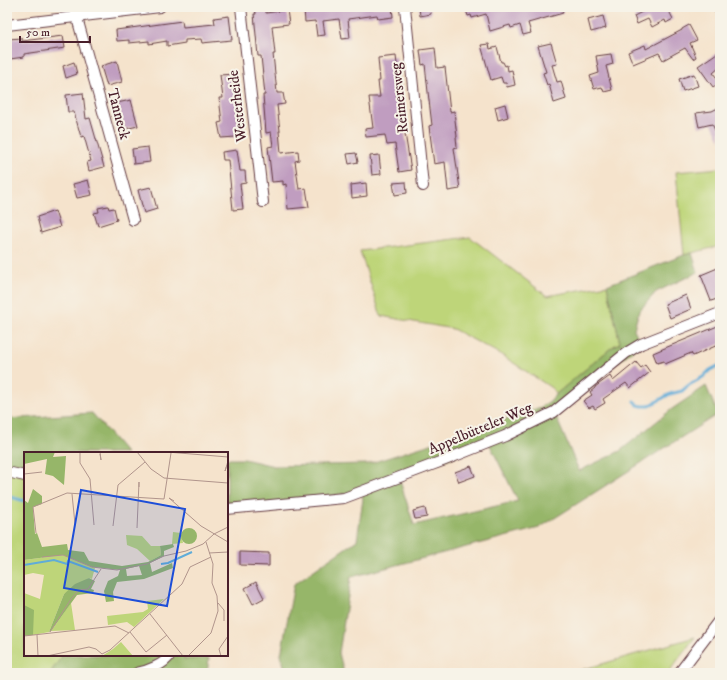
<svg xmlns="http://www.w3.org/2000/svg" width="727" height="680" font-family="'IM FELL DW Pica',serif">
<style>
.green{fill:#bed579;stroke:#847a52}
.forest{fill:#96b669;stroke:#706a4a;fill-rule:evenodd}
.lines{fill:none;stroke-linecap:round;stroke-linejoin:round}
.stream{stroke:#60acd8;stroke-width:3}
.building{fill:#c09dc0}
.street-casing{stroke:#643c43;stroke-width:12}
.street{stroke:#fff;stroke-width:10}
.labels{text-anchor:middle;stroke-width:4;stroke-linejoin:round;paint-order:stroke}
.street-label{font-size:15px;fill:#4a1f2b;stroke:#f7f3e8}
.inset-river{fill:none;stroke:#60acd8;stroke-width:2}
.inset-road{fill:none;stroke:#b1958c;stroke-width:1}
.view{fill:#1d4ed8;fill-opacity:0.15;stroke:#1d4ed8;stroke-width:2}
.inset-edge{fill:none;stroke:#4a1f2b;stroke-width:2}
</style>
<rect width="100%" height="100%" fill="#f7f3e8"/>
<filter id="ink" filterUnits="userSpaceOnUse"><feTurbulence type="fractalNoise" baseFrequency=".025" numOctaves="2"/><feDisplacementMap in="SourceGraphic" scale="8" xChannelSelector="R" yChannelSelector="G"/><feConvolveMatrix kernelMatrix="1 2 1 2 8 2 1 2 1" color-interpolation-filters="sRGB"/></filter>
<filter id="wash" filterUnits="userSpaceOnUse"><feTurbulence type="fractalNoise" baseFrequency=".012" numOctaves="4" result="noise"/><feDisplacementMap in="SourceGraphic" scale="16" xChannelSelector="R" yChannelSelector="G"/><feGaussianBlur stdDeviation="0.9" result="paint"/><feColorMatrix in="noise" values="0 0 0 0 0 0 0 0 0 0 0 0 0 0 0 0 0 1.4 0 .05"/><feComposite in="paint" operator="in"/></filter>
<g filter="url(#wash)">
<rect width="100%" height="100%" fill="#f5e3cc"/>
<path class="green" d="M720,168V246L684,255L676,172Z
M470,237L547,296L607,285L620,343L615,345L611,348L555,395V392L553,389L500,354L453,329L381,316L360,251Z
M7,472L25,476V655H63L50,673H7Z
M695,637L668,673H582L581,670Z"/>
<path class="forest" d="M692,253L698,272L656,292L639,311L634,329L641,344L554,412L579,471L620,451L672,409L706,386L718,414L539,528L351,577L339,653L344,673H286L281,655L294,584L357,540L363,499L361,492L227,509V459H244L274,466L368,464L456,436L541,407L550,401L555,395L611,348L620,343L607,285L684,255ZM489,443L518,501L414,525L399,478Z
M92,413L126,453H25V476L7,472V419Z
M63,655H185L184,659L209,658L207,673H50Z"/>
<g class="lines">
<path class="stream" d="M634,401L638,405L642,406H649L670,394L682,391L689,385L703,377L710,370L720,365
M7,496L25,501"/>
</g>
<g id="blocks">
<path class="building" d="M311,7H392L393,17L378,19L377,15L348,19L350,38L342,39L339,19L323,21L325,35L317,36L315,21L305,22L304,8Z
M419,7H430L431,14L420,16Z
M465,7H561L563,13L528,23L531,33L523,35L520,25L511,28L510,25L490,31L486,14L472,18L471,15L468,16Z
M652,7H667L673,19L666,23L665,20L652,27L648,19L637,24L634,16Z
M265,8L266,13L287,10L289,24L272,26L275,54H273L277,93H283L285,104L277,105L280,131H279L281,153L298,151L299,160L295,161L299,189L306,188L309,207L288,209L286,184L283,185V181L272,182L268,147L273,146L271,132L266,133L263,95H265L261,56H258L254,14H256L255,9Z
M229,16L232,40L202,43L201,39L185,40V43L167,46V41L149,44V41L129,43V40L117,41L116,30L182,21L183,27L215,24L214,18Z
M603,16L606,28L591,32L588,20Z
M689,25L697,40L690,43L696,57L693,59L685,48L663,60L659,53L633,64L628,52L645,45L646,49L682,30V29Z
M63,36L65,48L24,54V57L10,59L8,39L22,38V41Z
M551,43L557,64L552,65L557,82L561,81L566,99L554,103L549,84L547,85L543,73L546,72L538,46Z
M489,44L490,49L497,47L501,62H503L505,66L507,65L508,71L512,70L515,85L507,87L506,83H503L501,77L491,80L481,45Z
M435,48L437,68L445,67L450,112L454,111L457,137H456L457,147L454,148L460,189L448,191L445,162L434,164L429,126L432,125L428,92L425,64L422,65L420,50Z
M720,51V67L713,73L720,82L713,87L698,66Z
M611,54L613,64L606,66L612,90L604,92L602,87L594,89L590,76L599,73L596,56Z
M396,56L399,81H400L402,92L396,93L397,96L399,115H402L411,170L399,172L395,144L387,145L385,135L366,137L365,129L373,128L369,97H380L378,81H380L378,58Z
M117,61L122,82L107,86L101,66Z
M74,62L77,74L66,78L63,66Z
M234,74L239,111L237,112L240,135L235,136L236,137L221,138L218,123L222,122L219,98H223L220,75Z
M694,74L698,86L683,91L679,79Z
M83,93L86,119L90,118L104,167L89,171L87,162L91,161L84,136L81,137L74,112H68L66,95Z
M131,100L138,126L125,129L117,103Z
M505,104L508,117L498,120L495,107Z
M720,107V140L712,124L699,127L696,113L712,111Z
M148,147L150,162L134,164L132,149Z
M237,150L240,171H245L246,183L240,184L243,209L233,210L228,160H223L222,152Z
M356,153L358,162L349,164L347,154Z
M379,155L381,174L372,175L370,156Z
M88,180L92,195L77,198L73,184Z
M406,182L407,193L395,195L393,183Z
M366,183L367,196L352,198L351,185Z
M151,187L157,209L144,213L138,190Z
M108,206L109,209L114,208L117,220L98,226L94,213L99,212L98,208Z
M55,211L60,227L41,233L37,217Z
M720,267V298L711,301L701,275Z
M686,295L691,309L670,318L665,304Z
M720,325V344L693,356L691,353L665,364L664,361L657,363L653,353Z
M636,362L641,368L645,365L650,372L630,388L626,383L603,399L605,403L595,409L593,406L589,408L583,401L592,395L590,392L595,388V387L610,376L613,381Z
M471,466L475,476L459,482L455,472Z
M425,508L427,517L415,519L413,511Z
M240,552L269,553V566L240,565Z
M256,582L264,598L253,604L245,588Z"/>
</g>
</g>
<g filter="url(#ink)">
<use href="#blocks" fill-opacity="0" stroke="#643c43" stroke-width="1"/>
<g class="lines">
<g class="street-casing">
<path id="street" d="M74,7L133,220
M241,7L263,202
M405,7L423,186
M717,7L720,9
M7,25L160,7
M7,472L25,476
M227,509L344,498L445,460L505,436L554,412L626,353L641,344L720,313
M137,673C147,671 164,665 170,655
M679,673L720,619"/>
</g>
<use href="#street" class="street"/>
</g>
</g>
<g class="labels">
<g class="street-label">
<text transform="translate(399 98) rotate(-96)" y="5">Reimersweg</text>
<text transform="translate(237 106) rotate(-97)" y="5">Westerheide</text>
<text transform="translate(119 114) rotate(75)" y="5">Tanneck</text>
<text transform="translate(480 428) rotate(-23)" y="5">Appelbütteler Weg</text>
</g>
</g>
<g transform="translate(24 452)">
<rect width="204" height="204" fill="#f5e3cc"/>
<path d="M149,80L157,81L159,91L148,92ZM102,83L118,84L127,94H136L137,103L126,109L113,97L103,93ZM39,103L71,116L69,123L68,127L65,126L40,142L25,180L9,183L0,153V141L16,147L20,123L9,121L0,123V108ZM140,147L110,175L103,170L84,173L83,164L119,160L124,157L123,149ZM47,151L51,178L27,179ZM97,190L109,204H78L89,197Z" fill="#bed579"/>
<path d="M0,0H31L29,5L42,4L40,33L29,24L21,22L23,7L0,12ZM9,37L18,44V52L9,55L11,82L13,81L18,95L43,92L44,98L60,100L65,109L98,114L124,110L137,103L136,94L149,92L150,95L140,99V104L126,111L128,120L148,111L149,116L120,127L93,130L89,140L90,149L82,150L80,139L84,129L94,124L96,118L68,115L39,103L0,108V48L4,51ZM115,114L118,123L103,124L102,117ZM157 84a8 8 0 1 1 16 0a8 8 0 1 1-16 0ZM65,126L71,129L67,137L70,138L69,141L53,143L27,179L25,180L40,142L51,132ZM0,153L10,158L9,183L0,184Z" fill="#96b669" fill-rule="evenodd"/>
<path class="inset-river" d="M137,112L144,111L168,100M0,113L30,108L43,112L44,109L74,120"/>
<path class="inset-road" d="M56,0V11L66,27L70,73M113,0L127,17L140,26L204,31M143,0L204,5M76,2L77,8L76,0M203,13L201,19L204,9M0,22L18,20M48,42L51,72M150,49L145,46L177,74L204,90M9,55L43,41L140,47L147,1M9,55L12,81M89,74L94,33L121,10M113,76L115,30V35M185,101L204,100M18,105L39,103L68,115L93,118L123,112L140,104L162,99L179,92L190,82L204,75M194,151L200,158V169M126,162L159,204M26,180L47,147L55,138L64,137L77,117M106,180L122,200L143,183M13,183L14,204M0,184L91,174L105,181M23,204L65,195L72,197L78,202L86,198L158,132L166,115L187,105M164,204L187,181L194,159L193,144L188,131L189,112L182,90M197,204L195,197L204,184"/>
<path class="view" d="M57,38L161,57L143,154L40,136Z"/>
<rect width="204" height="204" class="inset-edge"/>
</g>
<rect width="727" height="680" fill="none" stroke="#f7f3e8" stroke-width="24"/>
<path d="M20 36v6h70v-6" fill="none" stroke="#4a1f2b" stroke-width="2"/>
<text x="26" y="36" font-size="12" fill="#4a1f2b" stroke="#f7f3e8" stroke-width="3" paint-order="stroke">50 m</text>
</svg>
